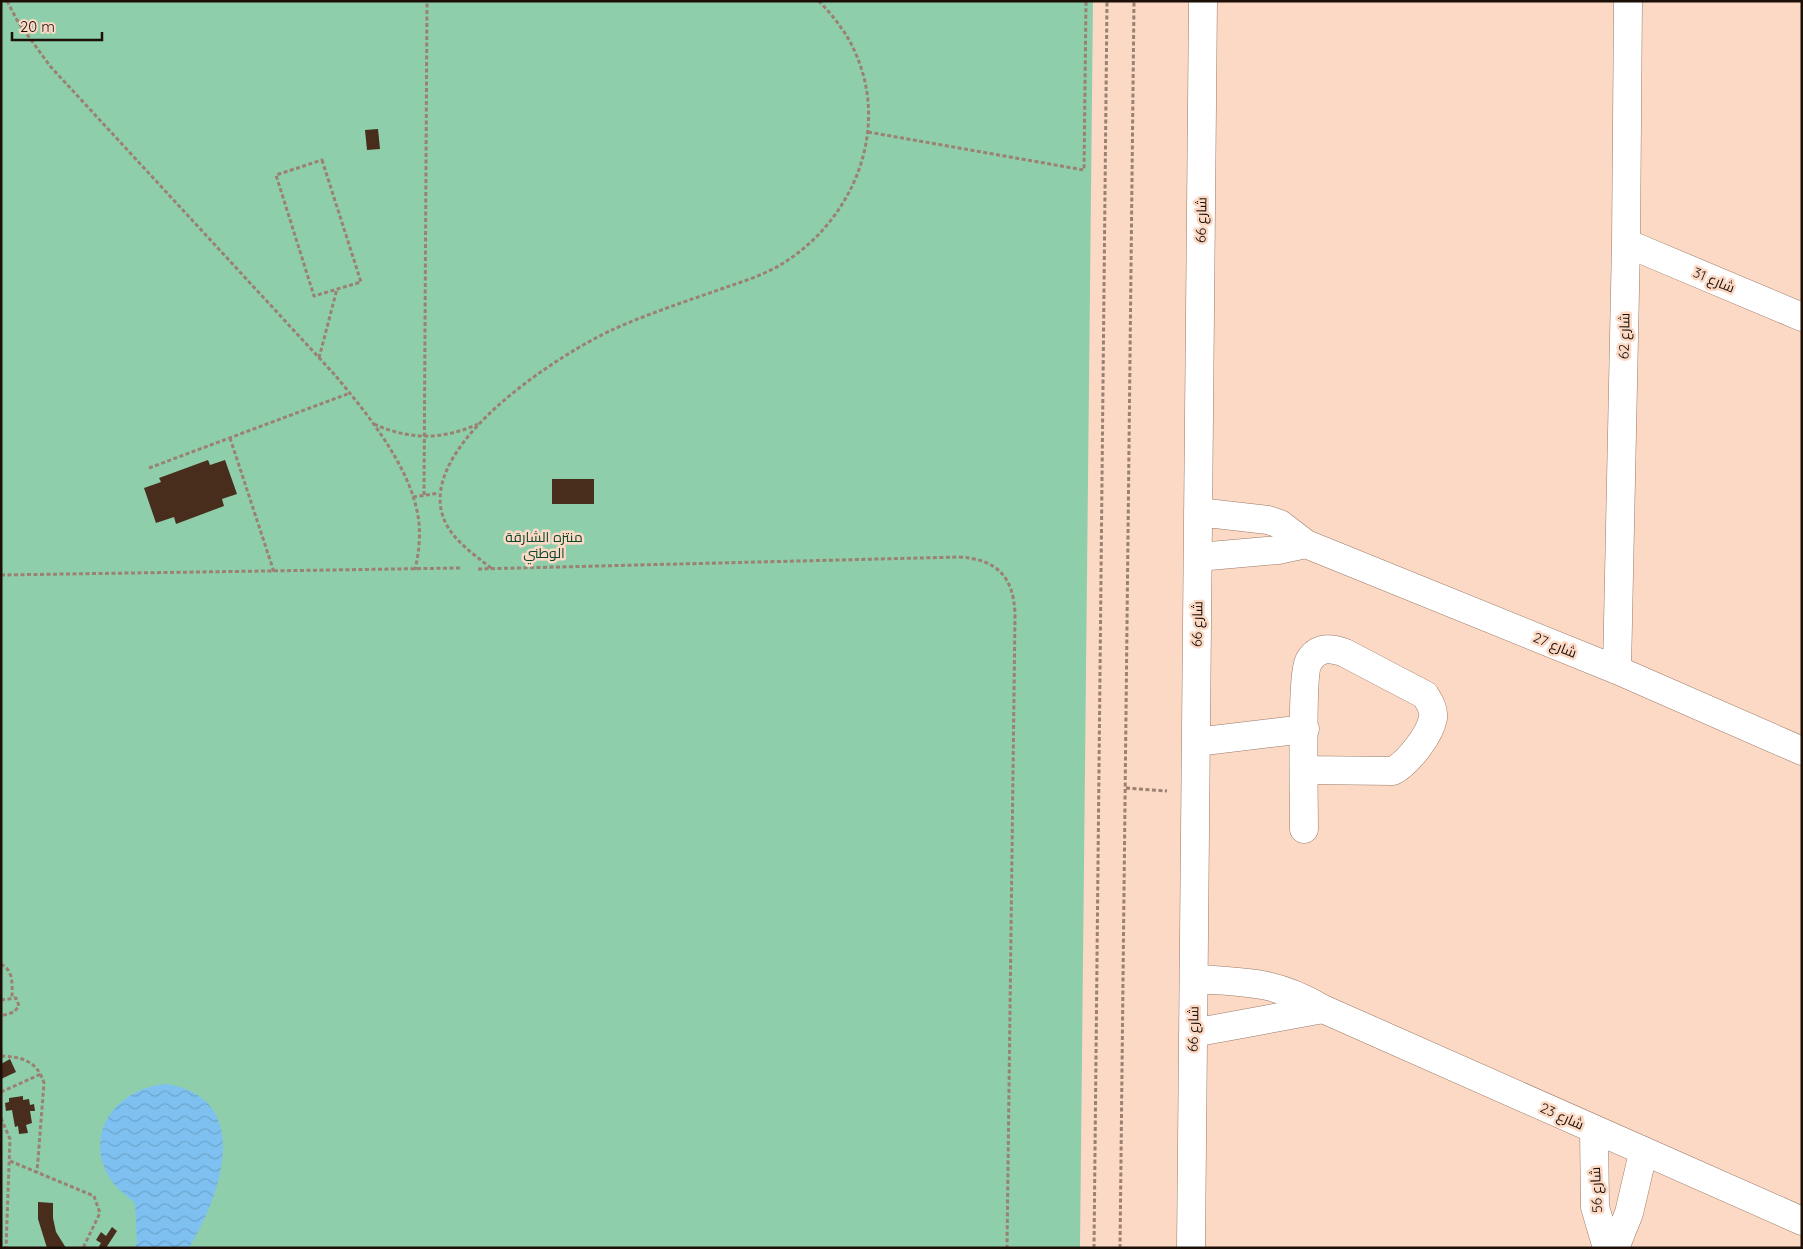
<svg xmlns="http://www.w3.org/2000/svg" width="1803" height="1249" font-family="Quicksand,Cairo,sans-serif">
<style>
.park{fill:#8fceab}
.water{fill:url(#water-waves)}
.building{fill:#482d1c}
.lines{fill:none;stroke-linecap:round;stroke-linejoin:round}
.minor-casing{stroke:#997966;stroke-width:29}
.path{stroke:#9a8172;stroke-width:3;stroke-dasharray:4 2.5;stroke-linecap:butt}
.minor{stroke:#fff;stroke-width:28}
.labels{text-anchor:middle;stroke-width:5;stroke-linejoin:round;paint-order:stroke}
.street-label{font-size:14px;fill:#1b0f08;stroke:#fcd9c4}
.park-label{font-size:14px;fill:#07472d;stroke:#fcd9c4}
</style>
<defs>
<pattern id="water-waves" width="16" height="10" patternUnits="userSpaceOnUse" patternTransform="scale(1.25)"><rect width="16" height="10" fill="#7ec1f1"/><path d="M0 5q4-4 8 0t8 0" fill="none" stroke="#6ca5cd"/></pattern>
</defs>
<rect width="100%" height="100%" fill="#fcd9c4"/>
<path class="park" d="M1,1H1093L1080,1248H1Z"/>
<path class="water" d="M167,1084C255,1099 221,1196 189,1248H135L137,1243L135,1203C125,1194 114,1187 108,1175C84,1129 120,1087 167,1084Z"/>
<path class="building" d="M378,129L380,149L367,150L365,130Z
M208,460L210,465L225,460L237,494L222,499L224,506L176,524L174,517L156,523L144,488L161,482L159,478Z
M552,479H594V504H552Z
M10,1059L16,1072L1,1079V1064Z
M23,1096V1100L29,1099L30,1105L34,1104L35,1111H30L32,1123L26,1125L28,1133L19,1134L18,1126L15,1127L12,1110L6,1111L5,1103L9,1102V1098Z
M38,1202L53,1203V1218L56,1232L66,1248H47L38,1219Z
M112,1227L117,1231L106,1248H98L101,1243L96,1240L101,1232L106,1236Z"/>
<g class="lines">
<g class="minor-casing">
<path id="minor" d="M1626,243L1802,317
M1198,512L1268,520L1280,524L1306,544L1617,670L1802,751
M1198,557L1278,550L1306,544
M1617,670L1626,243L1628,1
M1196,742L1305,729
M1304,829C1304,805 1301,673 1309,661C1318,646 1331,648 1345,653L1425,695C1430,703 1434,709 1433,718C1430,735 1408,763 1393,771L1304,770
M1194,979C1247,982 1275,981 1323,1009L1802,1221
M1193,1033L1323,1009
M1594,1131L1595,1207L1607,1248
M1191,1248L1203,1
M1615,1248L1629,1213L1643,1153"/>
</g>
<path class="path" d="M7,1L18,22L50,66L334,374C366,412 410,466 418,516C421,534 419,552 415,570
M868,132L1084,170L1086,1
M322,160L361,282L314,296L276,175Z
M319,358L337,289
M374,424C409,440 443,440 478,424
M230,438L274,572
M149,468L350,393
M424,495L427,1
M413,497L439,493
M491,568C471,552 446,536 441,509C428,439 559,354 614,329C650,313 687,301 724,288C744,281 767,274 785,262C854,218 890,129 855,52C847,33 833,16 819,1
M478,569L959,557C997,559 1014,577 1015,615L1007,1248
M1,575L461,568
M1126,788L1167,791
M1,964C14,971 12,984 12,997
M1,1000L16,998L19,1006L14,1012L1,1016
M1,1056C23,1057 37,1061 44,1083L37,1172
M1,1092L41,1074
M1,1118L10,1139L6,1248
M10,1161L94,1196L100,1213L83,1248
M1094,1248L1107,1
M1120,1248L1134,1"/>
<use href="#minor" class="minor"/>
</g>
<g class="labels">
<g class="street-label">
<text transform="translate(1201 220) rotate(-89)" y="5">شارع 66</text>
<text transform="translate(1714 280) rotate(23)" y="5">شارع 31</text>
<text transform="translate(1624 336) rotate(-89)" y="5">شارع 62</text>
<text transform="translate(1197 624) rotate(-89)" y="5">شارع 66</text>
<text transform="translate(1555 645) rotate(22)" y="5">شارع 27</text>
<text transform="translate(1193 1029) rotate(-89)" y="5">شارع 66</text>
<text transform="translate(1562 1116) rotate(24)" y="5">شارع 23</text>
<text transform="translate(1596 1190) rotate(-93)" y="5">شارع 56</text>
</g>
<g class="park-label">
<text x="544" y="542">منتزه الشارقة<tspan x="544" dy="16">الوطني</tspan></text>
</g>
</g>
<rect width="1803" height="1249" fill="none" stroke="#1b0f08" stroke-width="5"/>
<path d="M12 32v8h90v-8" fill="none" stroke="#1b0f08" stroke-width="2.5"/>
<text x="20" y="32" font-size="15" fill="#1b0f08" stroke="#fcd9c4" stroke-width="4" paint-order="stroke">20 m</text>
</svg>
